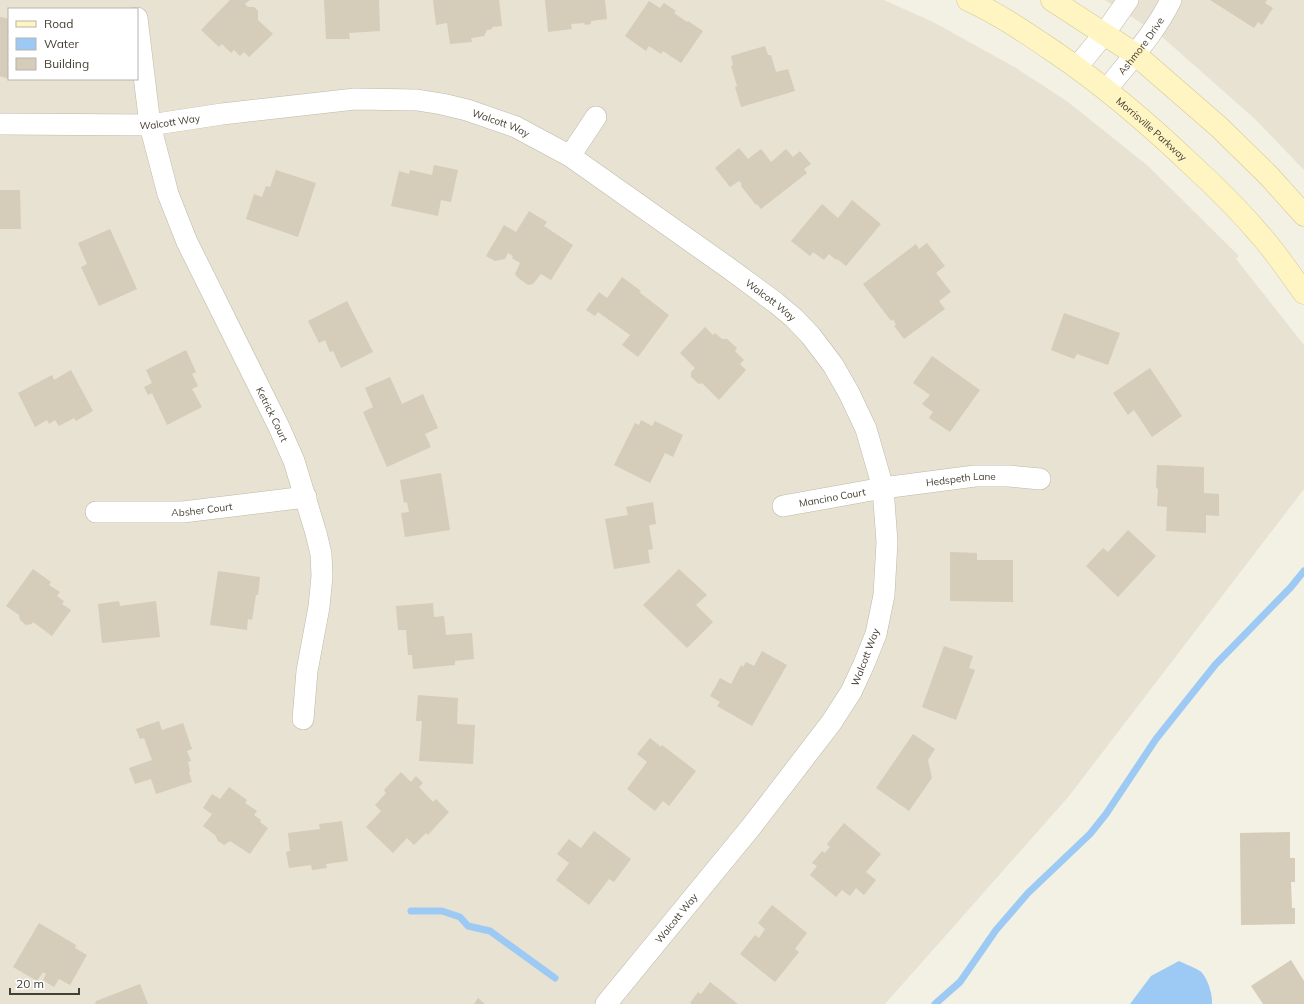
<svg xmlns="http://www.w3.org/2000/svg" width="1304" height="1004" font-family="Mulish,sans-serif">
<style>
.residential{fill:#e7e2d2;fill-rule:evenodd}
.water{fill:#9dcaf4}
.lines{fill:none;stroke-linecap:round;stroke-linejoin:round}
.stream{stroke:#9dcaf4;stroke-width:7}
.building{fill:#d5ccb9}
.minor-casing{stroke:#bfb8a7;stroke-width:22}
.secondary-casing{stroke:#d6c891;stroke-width:23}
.minor{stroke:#fff;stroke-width:21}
.secondary{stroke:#fff5c3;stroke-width:22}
.labels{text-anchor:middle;stroke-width:3;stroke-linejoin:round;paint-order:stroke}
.street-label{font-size:10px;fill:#464034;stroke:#fff}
</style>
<rect width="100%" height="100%" fill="#f3f0e4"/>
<path class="residential" d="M0,0H884L935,23L1016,68L1068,102L1148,166L1239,256L1236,259L1304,345V489L1069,796L885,1004H0ZM9,9H137V79H9Z
M1105,0H1304V170L1256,120L1160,35Z"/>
<path class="water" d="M1179,961C1185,964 1194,967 1200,971C1207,976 1213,995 1212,1004H1130L1151,976Z"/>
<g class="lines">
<path class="stream" d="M411,911H442L460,917L468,926L490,931L555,978
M935,1004L960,982L996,930L1028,893L1090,834L1106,814L1156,739L1215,665L1291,587L1304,571"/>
</g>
<path class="building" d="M230,0H250L245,4L248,7H254L258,11V20L273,34L249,57L244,52L240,56L234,50L231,53L222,44L219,47L201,30Z
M324,0H379L380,31L349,33L350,39H326Z
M433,0H499L502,26L492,27V29L487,30L484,36L471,38L472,42L450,44L447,23L436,25Z
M545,0H605L607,19L591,21V24L585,25L584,23L571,24L572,29L548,32Z
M1210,0H1267L1265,3L1273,8L1262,25L1258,22L1254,28Z
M649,1L660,8L664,3L676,11L674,13L687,22L688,21L703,31L681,63L663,51L661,54L649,46L646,51L625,36Z
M0,17L9,19V79L0,76Z
M765,46L768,55H771L776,72L788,69L795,91L741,107L735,87L737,86L731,66L733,65L731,56Z
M739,148L748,159L761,149L771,162L786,149L793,157L800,151L811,164L804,169L807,173L761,209L757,204L756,205L741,186L742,184L739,181L730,187L715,168Z
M434,165L458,170L451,202L441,200L438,216L391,206L399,171L409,174L410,170L432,175Z
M276,170L316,183L298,237L246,219L254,194L262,197L266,186L270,187Z
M0,190H20L21,229H0Z
M852,200L881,224L846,266L837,259L836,260L829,254L824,260L813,252L810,256L791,241L822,204L838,218Z
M529,211L547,222L544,226L573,245L551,280L541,274L533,284L528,285L517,277L515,274L520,263L512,258L513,256L508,253L505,259L495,261L486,256L504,225L516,232Z
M110,229L137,289L99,306L81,267L87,264L78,243Z
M927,243L945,266L936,273L951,292L939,301L945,309L904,339L894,326L896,325L893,319L891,321L863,284L916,244L919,249Z
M622,277L641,291L639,292L669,315L638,357L622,345L630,335L598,312L595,316L586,310L599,292L607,298Z
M347,301L373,352L341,368L333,351L330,352L325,340L319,343L308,321Z
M1064,313L1120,333L1108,365L1077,354L1074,359L1051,350Z
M705,327L713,335L715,333L722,339H727L737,348L735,351L744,360L740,364L746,370L719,400L702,383L699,384L691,377V372L695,368L680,353Z
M186,350L196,372L192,374L198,386L192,389L202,407L167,425L152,393L148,395L144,387L152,383L146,370Z
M932,356L980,390L950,432L929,418L933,412L922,404L930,395L913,383Z
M1150,368L1182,416L1152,437L1134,410L1128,415L1113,393Z
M71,370L93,411L76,421L74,418L59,426L55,420L49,424L47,420L35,427L18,393L52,375L54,380Z
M390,377L402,404L423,394L438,428L425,434L431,447L387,467L363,412L373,407L365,388Z
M641,420L652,426L655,421L683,435L673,457L665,453L650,483L614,465L635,423L639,425Z
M1157,465L1204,467V493L1219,494V516L1206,515V533L1166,531L1167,507L1157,506L1158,489L1156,488Z
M441,473L450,530L405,537L401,513L409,512L407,502L404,503L400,480Z
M653,502L656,524L649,525L653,549L648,550L650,563L614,569L605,519L628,515L626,507Z
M1128,530L1156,556L1118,597L1086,566L1103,548L1108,552Z
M950,552L977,553V560H1013V602L950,601Z
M33,569L51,582L49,585L60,592L57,596L64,601L62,604L71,610L52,636L33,622L32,624L26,625L20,620L19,615L6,606Z
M679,569L707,595L696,605L713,622L687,648L643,605Z
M218,571L260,577L258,595H256L252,620L248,619L247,630L210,625Z
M119,601L120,606L156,601L160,637L102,643L98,604Z
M433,603L434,617L444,616L446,635L472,633L474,659L455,661V665L413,669L412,655H408L406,630H398L396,606Z
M944,646L973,656L969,668L975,670L956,720L922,707Z
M762,651L787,665L752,726L717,706L720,702L710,696L720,678L731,684L741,665L743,667L746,662L754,666Z
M418,695L458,698L457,724L475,725L473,764L419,761L422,721H416Z
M159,721L162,730L183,723L192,749L187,751L191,761L188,762L190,771L189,772L192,782L156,794L151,779L135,784L129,768L152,760L144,738L140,739L136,729Z
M913,734L935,749L928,760L932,778L909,811L876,788Z
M650,738L661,747L662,745L696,771L669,806L663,801L655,811L627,789L647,762L637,754Z
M401,772L411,782L416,776L423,783L419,787L433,802L436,799L449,812L428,835L426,833L414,845L407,838L393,853L366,827L381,811L375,805L386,793L384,790Z
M229,787L247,800L245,803L257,811L254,815L261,820L260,822L268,828L250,854L230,841L224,845L218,841L215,835L203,826L212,814L203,808L212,794L220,799Z
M342,821L348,861L326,864L327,868L312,870L311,865L289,868L286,852L290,851L288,833L320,829L319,824Z
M844,823L881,854L866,872L876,880L864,895L856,888L850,896L842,890L836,897L810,875L817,866L812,863L822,851L825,853L830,847L827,844Z
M594,831L631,859L614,882L609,879L589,905L556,880L569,863L557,854L569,839L581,848Z
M1290,832V858H1295V882H1291L1292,908H1295V924L1241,925L1240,833Z
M772,905L807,933L795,949L799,952L775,982L740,954L755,935L759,938L765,929L758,923Z
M39,923L76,945L75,948L87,955L70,985L59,979L54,987L43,980L46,974L43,972L37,981L13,967Z
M1291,960L1304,981V1004H1263L1251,986Z
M710,982L738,1004H692L690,1003L698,992L701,994Z
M140,984L148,1004H95L96,1001Z
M478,998L485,1004H474Z"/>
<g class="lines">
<g class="minor-casing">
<g id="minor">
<path id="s1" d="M137,18L150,125L168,194L187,242L279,427L294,461L316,533L321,554L322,576L319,607L307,671L303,719"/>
<path d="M1077,67L1104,34L1128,0"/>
<path id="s2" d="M1107,89C1129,61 1155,33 1171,0"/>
<path id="s3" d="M0,124L150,125L222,114L355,99L417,100L442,104L467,110L516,127L570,156L730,269L776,303L794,318L811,336L833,365L849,393L866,429L883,488L887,542L884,595L876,634L864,664L851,692L831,723L751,827L606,1004"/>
<path d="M570,156L596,117"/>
<path id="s4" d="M783,506L883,488L975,476H1009L1040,479"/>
<path id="s5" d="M96,512H183L306,497"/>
</g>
</g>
<g class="secondary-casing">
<g id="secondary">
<path id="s6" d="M968,0C999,14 1028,34 1056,53C1106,87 1151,126 1194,167C1218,189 1241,212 1262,237C1277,254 1290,274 1304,293"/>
<path d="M1052,0L1135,54L1219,127L1269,176L1304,215"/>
</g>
</g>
<use href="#minor" class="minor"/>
<use href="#secondary" class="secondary"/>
</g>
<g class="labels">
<g class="street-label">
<text dy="4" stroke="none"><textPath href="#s2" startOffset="55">Ashmore Drive</textPath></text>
<text dy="4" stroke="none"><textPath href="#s3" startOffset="170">Walcott Way</textPath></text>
<text dy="4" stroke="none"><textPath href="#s3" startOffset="506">Walcott Way</textPath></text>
<text dy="4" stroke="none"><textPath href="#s6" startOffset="225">Morrisville Parkway</textPath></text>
<text dy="4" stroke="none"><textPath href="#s3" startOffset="830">Walcott Way</textPath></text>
<text dy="4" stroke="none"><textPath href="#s1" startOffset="423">Ketrick Court</textPath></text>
<text dy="4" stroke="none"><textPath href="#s4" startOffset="180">Hedspeth Lane</textPath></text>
<text dy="4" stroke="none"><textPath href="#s4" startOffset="50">Mancino Court</textPath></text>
<text dy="4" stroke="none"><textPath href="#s5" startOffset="106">Absher Court</textPath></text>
<text transform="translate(865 657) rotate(-69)" y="4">Walcott Way</text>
<text transform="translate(676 918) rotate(-51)" y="4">Walcott Way</text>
</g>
</g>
<rect x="8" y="8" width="130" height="72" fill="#ffffff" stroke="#b5b3ae"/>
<rect x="16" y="21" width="20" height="6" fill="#fff5c3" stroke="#b5b3ae"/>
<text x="44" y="28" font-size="12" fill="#464034">Road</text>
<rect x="16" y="38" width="20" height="12" fill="#9dcaf4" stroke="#b5b3ae"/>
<text x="44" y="48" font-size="12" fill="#464034">Water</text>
<rect x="16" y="58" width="20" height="12" fill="#d5ccb9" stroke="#b5b3ae"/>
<text x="44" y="68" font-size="12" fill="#464034">Building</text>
<path d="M10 988v6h69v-6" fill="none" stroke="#464034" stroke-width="2"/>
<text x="16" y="988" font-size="12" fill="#464034" stroke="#ffffff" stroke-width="3" paint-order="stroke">20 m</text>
</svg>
